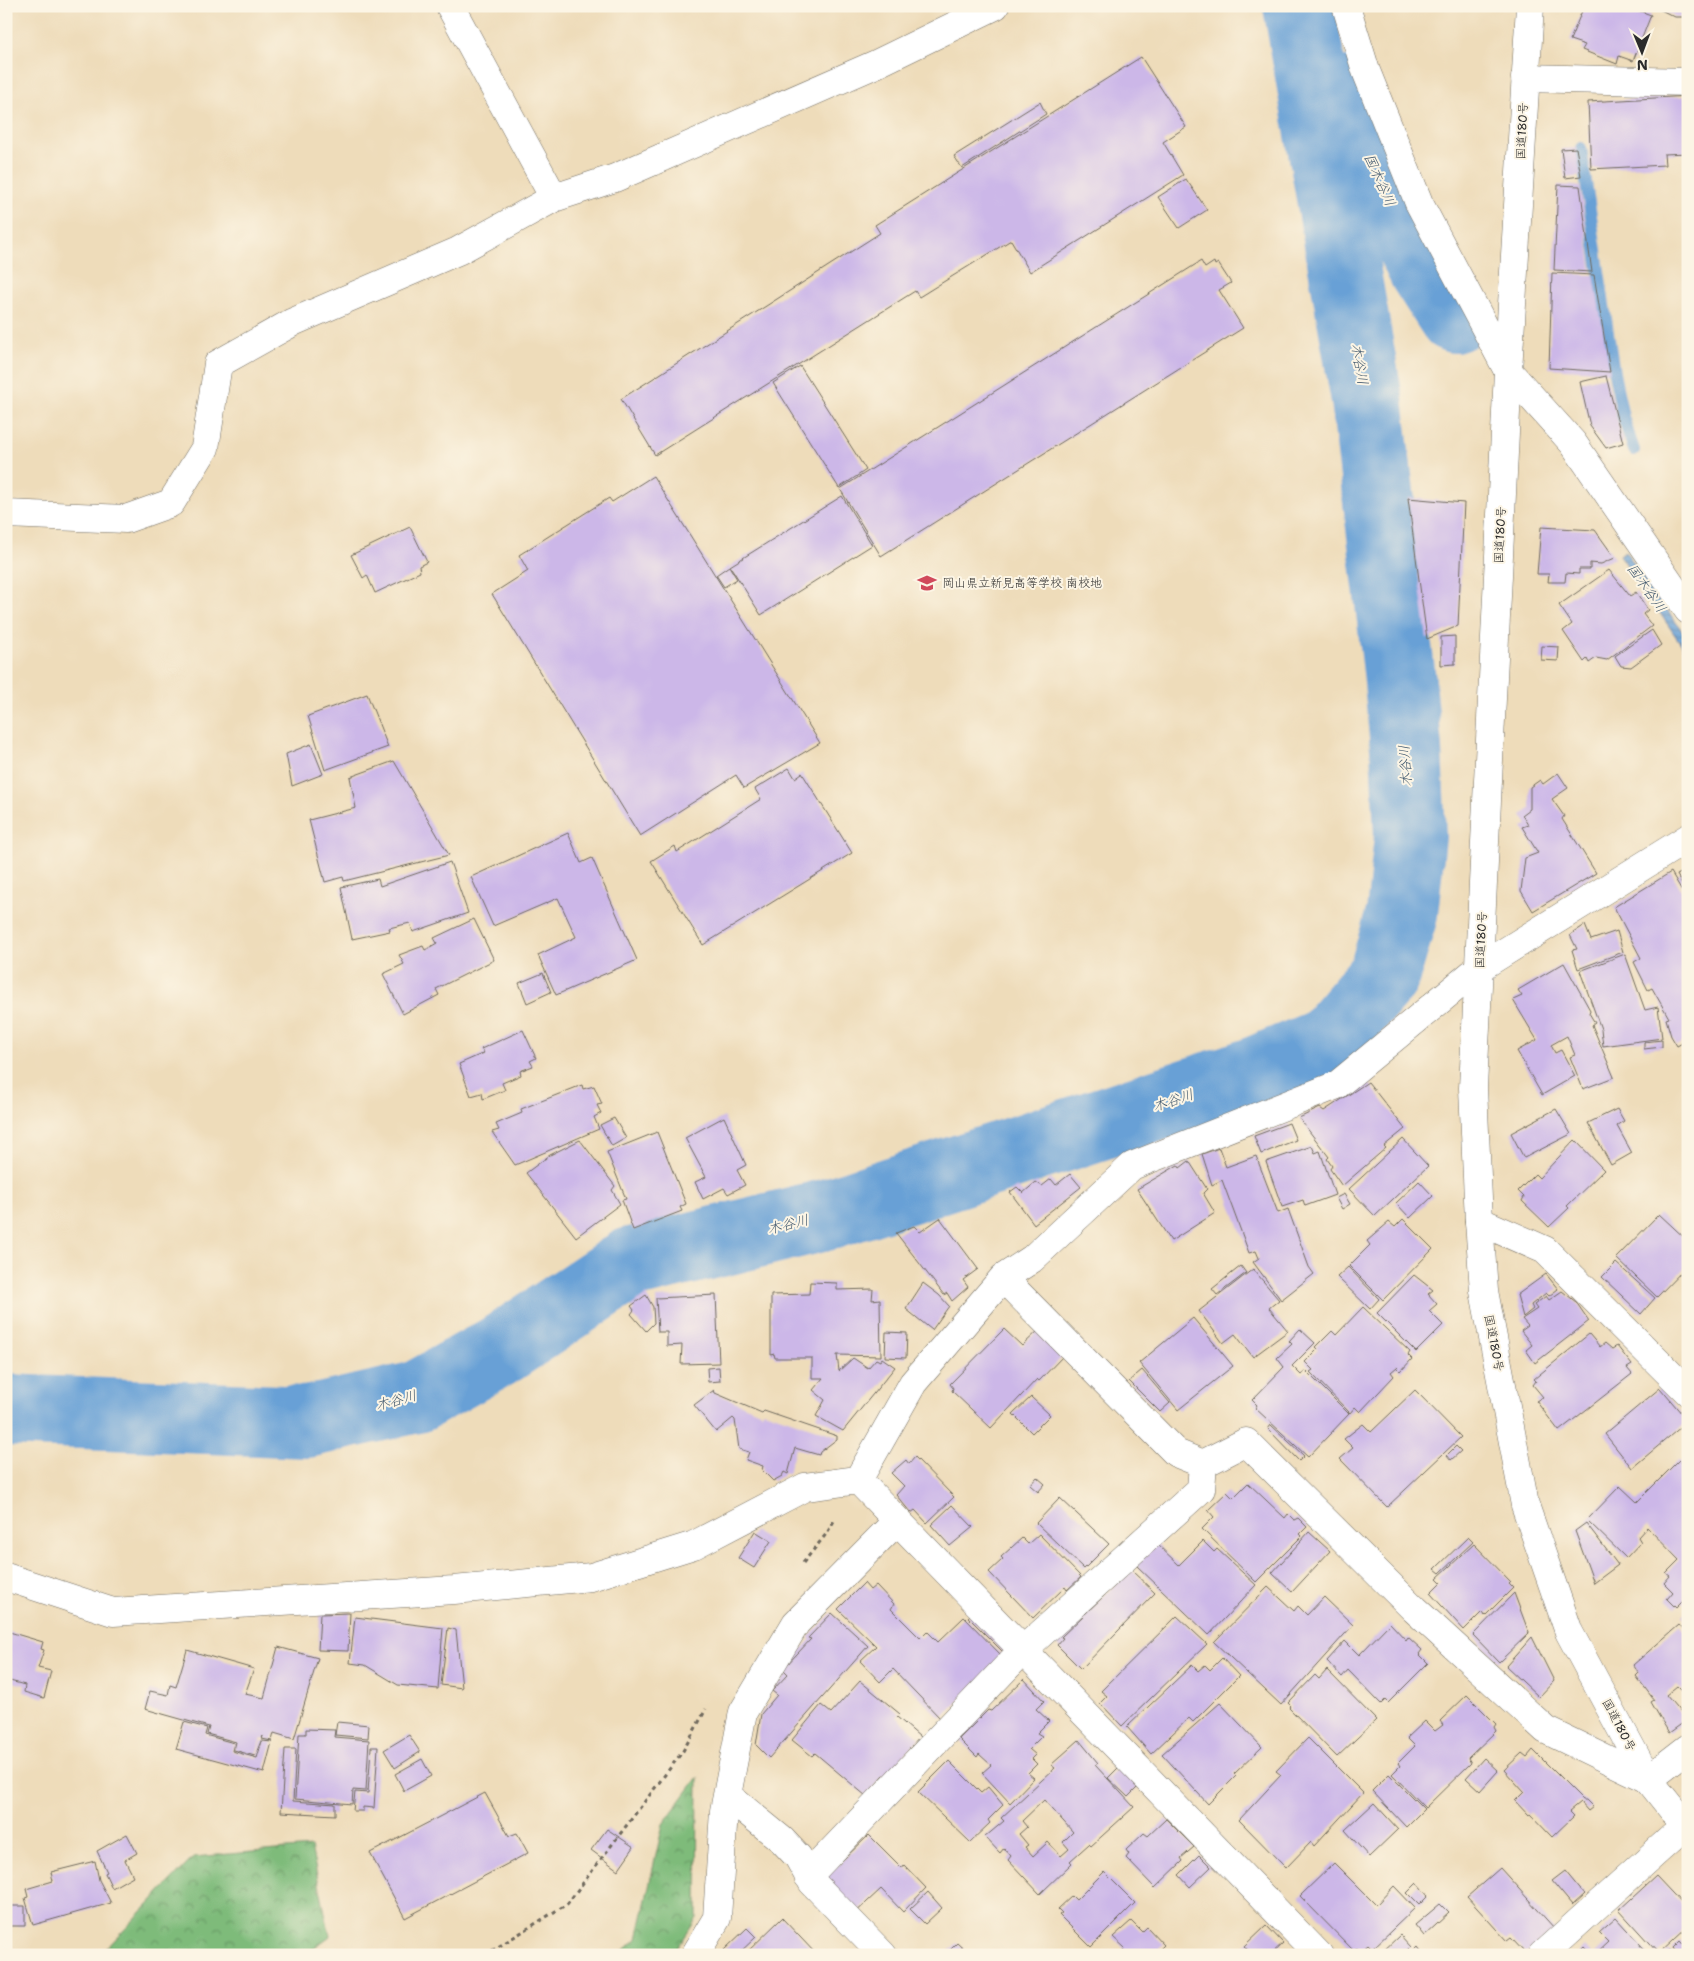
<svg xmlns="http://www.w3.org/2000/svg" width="1694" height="1961" font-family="'Shantell Sans','Klee One',sans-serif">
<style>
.forest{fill:url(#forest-crowns);stroke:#547352}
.water{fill:url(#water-rules);stroke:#4a6680}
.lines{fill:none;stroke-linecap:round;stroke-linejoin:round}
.stream{stroke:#68a0d6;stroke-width:12}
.river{stroke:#68a0d6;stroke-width:72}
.building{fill:#ccb7e8;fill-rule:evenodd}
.minor-casing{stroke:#6f695d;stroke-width:29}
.highway-casing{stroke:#6f695d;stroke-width:29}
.path{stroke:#6f695d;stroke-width:3;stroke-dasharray:4 4;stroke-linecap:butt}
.minor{stroke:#fff;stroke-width:28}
.highway{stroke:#fff;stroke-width:28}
.labels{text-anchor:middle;stroke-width:4;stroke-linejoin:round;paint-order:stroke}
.street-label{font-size:12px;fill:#2b2b2b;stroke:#fcf5e5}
.poi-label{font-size:12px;fill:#2b2b2b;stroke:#fcf5e5;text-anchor:start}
.water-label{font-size:14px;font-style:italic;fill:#435a6f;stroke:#fcf5e5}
</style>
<defs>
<pattern id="forest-crowns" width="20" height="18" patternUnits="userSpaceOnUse" patternTransform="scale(1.25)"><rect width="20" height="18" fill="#7ebb7a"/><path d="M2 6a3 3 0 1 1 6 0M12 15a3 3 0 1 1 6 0" fill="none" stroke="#679864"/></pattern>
<pattern id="water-rules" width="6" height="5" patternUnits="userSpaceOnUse" patternTransform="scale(1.25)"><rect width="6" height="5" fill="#68a0d6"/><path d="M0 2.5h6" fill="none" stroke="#5683ae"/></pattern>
</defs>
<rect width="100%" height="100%" fill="#fcf5e5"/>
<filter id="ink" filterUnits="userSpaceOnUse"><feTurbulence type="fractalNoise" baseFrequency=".02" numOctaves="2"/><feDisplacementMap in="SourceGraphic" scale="10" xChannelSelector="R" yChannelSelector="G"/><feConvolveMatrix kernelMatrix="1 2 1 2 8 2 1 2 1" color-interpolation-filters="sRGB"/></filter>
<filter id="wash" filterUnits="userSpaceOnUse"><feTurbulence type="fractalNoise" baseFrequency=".0096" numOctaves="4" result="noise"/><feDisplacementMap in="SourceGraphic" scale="20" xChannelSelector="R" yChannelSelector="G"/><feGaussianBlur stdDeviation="1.12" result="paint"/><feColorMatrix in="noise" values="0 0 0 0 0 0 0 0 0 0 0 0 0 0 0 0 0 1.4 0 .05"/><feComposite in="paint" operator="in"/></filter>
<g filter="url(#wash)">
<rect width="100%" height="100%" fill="#eedcba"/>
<path class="forest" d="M698,1777L697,1918L673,1955H619L637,1939L663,1824Z
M311,1847L330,1936L304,1955H91L106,1949L194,1857Z"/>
<path class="water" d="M1625,551L1688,639V654L1620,555Z"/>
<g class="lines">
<path class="stream" d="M1581,148L1614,373L1623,417L1634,450"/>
<path class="river" d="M1342,92L1386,193L1425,272L1454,317
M6,1410L307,1422L417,1397L502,1349L631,1263L829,1214L1251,1074L1326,1043L1384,975L1402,914L1410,836L1406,748L1399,671L1367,400L1299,6"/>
</g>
<g id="blocks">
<path class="building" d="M1584,6H1626L1651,15L1633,61L1619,56L1617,64L1582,50L1585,45L1570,40Z
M1631,6H1645L1643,11Z
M1653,6H1688V17H1675Z
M1141,57L1186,127L1163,142L1183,175L1030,272L1011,240L919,297L915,291L655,455L621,399L880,233L875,225Z
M1688,96V153L1664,154L1665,165L1591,169L1588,102Z
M1040,102L1046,114L962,168L954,156Z
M1576,148L1581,176L1565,178L1561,149Z
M1186,179L1207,210L1179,228L1158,197Z
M1558,185L1580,186L1592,272L1554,270Z
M1201,261L1205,268L1214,262L1215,265L1218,263L1231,283L1219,290L1243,328L881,556L840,489Z
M1552,273L1594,275L1610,372L1549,368Z
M800,366L866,470L839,488L773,383Z
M1606,376L1623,443L1606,448L1590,426L1580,382Z
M653,476L820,743L744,788L736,775L640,836L492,594L528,571L519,555L609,498L612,502Z
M842,496L872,545L761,615L730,566Z
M1408,498L1464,503L1458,626L1427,639Z
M410,527L427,562L419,566L420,572L375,593L367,575L363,578L351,555Z
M1541,527L1595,530L1615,558L1601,564L1590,563V569H1579V574L1566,573L1565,582H1548L1549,574H1537Z
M729,566L737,579L724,587L716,575Z
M1609,570L1630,596L1636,592L1648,610L1643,614L1652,626L1607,660L1596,658L1589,663L1587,659L1584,662L1563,631L1572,624L1559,605Z
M1652,630L1661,645L1631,667L1621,666L1615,656Z
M1455,636V664L1441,665V637Z
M1542,646L1559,647L1558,661L1541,660Z
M367,694L388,747L325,770L308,716Z
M311,744L323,774L292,786L286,754Z
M394,761L449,855L344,881L343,877L325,882L309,820L356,808L350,777Z
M789,768L795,778L802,773L852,853L703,945L651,861L675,846L677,852L761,799L755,789Z
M1558,773L1568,788L1552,799L1564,816L1562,819L1596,873L1533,911L1521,891L1525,858L1538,853L1522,827L1528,825L1522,815L1530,809V787L1540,780L1543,784Z
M568,833L581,863L592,858L637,960L556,995L538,955L576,937L558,898L493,926L471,877Z
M450,862L468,913L413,932L410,923L389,928L390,931L352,939L341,887L378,879L380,886Z
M1688,869V895L1677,875Z
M1671,872L1688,901V1040L1677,1046L1671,1036L1666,1019L1669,1018L1652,988L1648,990L1634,962L1641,958L1614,907Z
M474,919L494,960L436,989L439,995L403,1014L383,974L404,964L399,955L423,946L425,950L437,943L434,938Z
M1585,925L1591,940L1617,931L1623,952L1578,969L1572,950L1577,949L1570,935Z
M1625,954L1645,1010L1658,1007L1662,1038L1603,1046L1601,1029L1580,971Z
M1564,963L1590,1010L1589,1013L1595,1023L1592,1025L1614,1077L1583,1089L1570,1057L1575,1055L1567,1036L1551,1045L1555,1053L1561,1050L1575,1076L1542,1095L1517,1051L1537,1040L1513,1000L1522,996L1518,990Z
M543,973L551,992L527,1003L519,983Z
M523,1030L536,1058L530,1061L533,1066L520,1071L521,1075L502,1083L505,1090L483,1099L482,1093L471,1096L459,1064L484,1053L481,1049Z
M1662,1040V1047L1644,1049V1042Z
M1368,1082L1405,1129L1384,1146L1386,1148L1342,1186L1330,1169L1332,1166L1327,1159L1329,1157L1299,1118L1320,1108L1324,1111Z
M582,1085L583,1089L594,1086L602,1104L597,1105L601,1113L594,1117L599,1129L515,1165L492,1132L499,1130L496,1124L522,1113L521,1109Z
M1556,1109L1571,1134L1524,1158L1511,1133Z
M1617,1109L1624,1121L1617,1126L1632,1153L1611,1165L1588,1123Z
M724,1117L746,1165L737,1170L745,1185L728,1194L724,1188L703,1199L695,1182L706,1177L685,1138Z
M614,1118L626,1138L612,1146L600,1125Z
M1289,1123L1296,1140L1261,1154L1254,1136Z
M657,1132L686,1204L680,1207L682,1211L633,1230L622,1200L626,1199L607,1152Z
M1403,1139L1428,1166L1375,1216L1349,1189Z
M580,1140L615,1186L612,1190L620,1204L576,1237L526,1173L550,1155Z
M1575,1140L1604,1170L1567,1206L1569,1208L1549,1227L1522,1201L1524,1197L1518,1191L1535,1174L1539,1178Z
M1312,1146L1315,1153L1320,1151L1335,1195L1305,1206L1303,1200L1282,1207L1266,1162Z
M1219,1148L1226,1167L1256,1156L1278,1213L1288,1209L1309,1267L1314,1274L1281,1300L1253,1262L1259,1258L1256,1251L1249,1253L1222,1180L1212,1185L1202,1154Z
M1189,1161L1207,1189L1203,1193L1215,1213L1171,1241L1137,1189L1178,1165L1180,1168Z
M1070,1174L1081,1187L1034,1224L1010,1192L1017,1187L1023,1193L1036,1182L1042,1186L1051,1179L1056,1185Z
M1419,1181L1433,1196L1410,1218L1396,1203Z
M1344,1194L1350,1204L1342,1209L1336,1198Z
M1659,1214L1688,1241V1265L1657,1297L1616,1258Z
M940,1218L978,1269L963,1280L968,1287L952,1301L947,1293L944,1295L896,1233L914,1226L920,1232Z
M1403,1219L1433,1249L1383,1300L1349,1266L1370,1245L1367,1241L1389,1222L1395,1227Z
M1688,1220V1231L1683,1226Z
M1616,1263L1655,1298L1641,1314L1602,1277Z
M1241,1266L1246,1273L1217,1295L1212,1289Z
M1348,1267L1379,1299L1370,1309L1337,1277Z
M1253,1269L1279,1300L1269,1308L1288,1331L1253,1357L1235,1334L1223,1343L1199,1311Z
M1546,1274L1558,1289L1549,1296L1546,1293L1531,1305L1533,1309L1523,1317L1517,1295Z
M1414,1275L1433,1290L1428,1294L1437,1304L1429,1311L1443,1325L1416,1352L1377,1313Z
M810,1282L837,1283V1290L873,1289L872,1300L880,1299L881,1356L837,1355L839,1371L853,1358L868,1368L876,1359L880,1361L882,1358L895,1367L843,1431L816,1416L825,1400L813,1390L823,1378H812V1358H775L774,1354L771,1355V1295L809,1294Z
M923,1283L939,1295L949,1306L932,1330L906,1309Z
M1562,1291L1576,1302L1589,1321L1535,1363L1526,1350L1532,1345L1521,1331L1528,1326L1522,1319L1537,1309L1534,1305L1546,1296L1549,1300Z
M646,1295L653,1307L654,1323L646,1331L631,1314L634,1310L631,1306Z
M716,1295L719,1363L681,1364L682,1345L667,1346V1332H658L656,1298Z
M1363,1307L1410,1352L1408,1355L1412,1359L1401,1371L1397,1367L1391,1372L1394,1376L1360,1412L1355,1407L1350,1413L1310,1372L1313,1370L1305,1362L1318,1349L1316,1347L1332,1331L1336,1335Z
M1193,1318L1233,1366L1178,1410L1139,1363Z
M1004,1329L1022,1346L1040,1329L1065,1354L1039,1381L1037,1379L991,1428L952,1391L953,1388L950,1384Z
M1300,1329L1315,1343L1292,1366L1301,1375L1306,1371L1349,1414L1308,1457L1255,1408L1257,1405L1252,1400L1284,1367L1277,1358L1292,1344L1289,1341Z
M886,1332L907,1333L906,1358L885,1357Z
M1589,1334L1600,1347L1605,1343L1612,1349L1617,1346L1632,1365L1627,1368L1632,1374L1559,1431L1536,1401L1543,1397L1533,1385L1536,1381L1534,1379Z
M719,1367L720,1381L708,1382L707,1368Z
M1142,1370L1170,1403L1160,1412L1129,1381Z
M1660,1388L1688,1421L1632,1468L1605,1434Z
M714,1390L715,1393L762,1413L764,1411L837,1436V1439L820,1452L819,1455L795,1448L788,1474L784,1472L782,1476L773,1481L762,1470L763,1466L746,1460L749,1452L739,1449L735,1420L733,1418L716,1432L694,1405Z
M1415,1390L1461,1437L1387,1507L1340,1459L1353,1448L1344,1439L1363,1424L1371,1432Z
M1031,1397L1050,1415L1032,1433L1013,1414Z
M1271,1425L1304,1456L1299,1461L1268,1429Z
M1456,1446L1461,1451L1451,1460L1447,1455Z
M915,1457L954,1497L927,1523L915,1510L911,1513L896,1495L904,1486L891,1473L906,1460L909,1464Z
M1679,1460L1688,1468V1601L1685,1604L1683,1601L1676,1608L1667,1599L1673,1592L1664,1583L1670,1576L1666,1573L1679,1560L1647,1527L1638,1537L1641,1542L1626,1558L1587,1520L1620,1486L1637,1502Z
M1037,1477L1045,1484L1038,1492L1030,1485Z
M1248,1483L1285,1518L1288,1514L1294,1520L1298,1518L1307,1527L1300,1534L1302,1536L1256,1582L1202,1529L1214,1517L1208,1510L1227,1492L1233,1498Z
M1060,1498L1109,1544L1084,1569L1036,1523Z
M952,1505L973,1527L950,1546L931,1525Z
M1586,1523L1618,1565L1594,1583L1575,1531Z
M755,1531L771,1541L754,1568L738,1558Z
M1309,1532L1330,1551L1292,1592L1272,1573Z
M1039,1534L1081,1577L1067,1590L1065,1587L1033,1618L989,1572L1003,1559L1001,1557L1022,1538L1028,1544Z
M1468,1537L1473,1542L1440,1573L1435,1569Z
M1203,1541L1214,1552L1217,1549L1256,1585L1209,1635L1136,1565L1157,1544L1179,1565Z
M1474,1544L1511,1582L1509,1584L1513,1588L1485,1616L1482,1612L1464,1630L1430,1593L1441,1582L1437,1578Z
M1131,1570L1155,1593L1081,1669L1057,1645L1063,1638L1061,1637Z
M864,1583L870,1590L876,1585L894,1604L891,1609L920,1638L927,1631L938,1642L964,1617L1003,1657L941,1719L893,1669L880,1682L860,1661L876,1646L838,1609Z
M1268,1587L1294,1611L1298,1606L1307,1615L1324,1597L1353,1625L1281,1705L1214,1642Z
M1514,1593L1529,1633L1499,1662L1473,1635Z
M1688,1610V1621L1682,1616Z
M350,1613L348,1651L318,1650L320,1614Z
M832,1613L868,1646L769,1758L756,1745L761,1714L777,1695L772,1691L788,1674L783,1669L811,1639L808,1638Z
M971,1614L1008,1650L1005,1654L968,1617Z
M1177,1616L1207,1644L1122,1726L1100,1703L1107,1696L1101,1691Z
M355,1617L443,1628L438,1689L398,1685L365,1665L350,1663Z
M1390,1623L1406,1640L1408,1637L1422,1650L1419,1654L1428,1663L1388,1703L1385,1700L1381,1704L1348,1670L1342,1677L1327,1661L1345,1641L1359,1655Z
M1679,1625L1688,1635V1689L1683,1692L1677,1686L1666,1695L1687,1720L1669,1733L1651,1702L1654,1700L1636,1676L1639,1673L1633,1665Z
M448,1628L456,1630L462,1688L441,1685Z
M6,1631L43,1642L41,1649L44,1650L38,1668L51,1671L44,1698L24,1692L25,1685L6,1680Z
M1532,1637L1554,1681L1539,1697L1506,1666Z
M278,1647L318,1658L294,1739L274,1733L272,1741L262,1739L263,1736L255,1756L234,1750L236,1742L207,1734L209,1727L145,1709L150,1691L168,1695L170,1685L176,1687L187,1650L254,1669L245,1694L264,1698Z
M1222,1658L1239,1676L1193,1722L1189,1718L1151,1754L1127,1727L1192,1665L1198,1671L1205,1665L1210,1670Z
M1327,1670L1376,1720L1337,1757L1289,1708L1291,1706L1288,1703L1315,1675L1319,1679Z
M1024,1679L1044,1701L1036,1709L1049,1721L1037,1733L1042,1736L1029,1749L1036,1755L1032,1759L1037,1764L1028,1773L1034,1778L1010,1803L982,1773L991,1765L979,1754L977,1757L959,1739L988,1710L991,1711Z
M860,1681L900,1714L897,1717L920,1737L886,1777L884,1775L866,1796L815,1753L812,1756L792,1740L821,1705L831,1713Z
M1467,1695L1496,1724L1494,1727L1496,1731L1468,1758L1471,1763L1425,1808L1392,1774L1400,1766L1398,1763L1415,1746L1407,1738L1425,1721L1435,1731L1443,1725L1440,1721Z
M1220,1703L1262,1747L1234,1774L1236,1776L1208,1804L1162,1754Z
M184,1722L207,1728L205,1735L234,1743L232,1751L257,1758L262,1741L272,1742L264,1773L176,1749Z
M337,1722L369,1725L368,1738L335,1735Z
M306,1729L335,1730L334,1737L369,1740L366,1791L353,1790L352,1804L295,1799L299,1734H306Z
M409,1735L420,1752L395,1768L384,1750Z
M1308,1738L1363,1793L1314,1846L1311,1842L1286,1868L1239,1820L1281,1775L1276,1771Z
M1079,1740L1098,1763L1095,1765L1134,1807L1091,1846L1089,1844L1070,1861L1072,1863L1040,1894L1008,1860L1011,1856L1004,1848L1000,1853L985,1837L1004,1821L1001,1818L1055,1768L1051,1765ZM1044,1800L1073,1832L1063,1842L1069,1849L1061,1856L1048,1842L1033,1856L1025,1847L1028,1845L1019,1834L1027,1827L1022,1821Z
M371,1747H378L374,1808L363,1807V1811H353L355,1792L368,1793Z
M285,1749H296L293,1801L335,1804V1815L281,1812Z
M1533,1750L1583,1800H1586L1593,1807L1588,1811L1580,1802L1569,1811L1574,1816L1552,1837L1530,1814L1529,1816L1515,1801L1524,1792L1504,1770L1522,1753L1527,1757Z
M1484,1758L1498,1771L1480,1791L1466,1778Z
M422,1759L431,1776L404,1791L395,1774Z
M949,1761L981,1793L988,1787L1003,1805L988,1820L990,1823L970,1842L918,1792Z
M1119,1767L1138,1787L1128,1797L1108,1778Z
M1389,1774L1424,1809L1406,1827L1372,1791Z
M485,1793L509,1836L517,1833L528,1853L405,1918L370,1853Z
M1374,1803L1398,1829L1369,1857L1345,1830Z
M1166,1819L1194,1847L1181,1858L1183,1861L1155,1888L1126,1858L1129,1854L1126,1850L1144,1833L1148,1836Z
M607,1829L634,1847L618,1870L591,1850Z
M127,1834L137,1853L125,1860L133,1876L112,1888L105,1873L107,1872L97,1851Z
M869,1835L902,1868L904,1865L926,1888L903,1912L881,1889L852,1916L819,1883Z
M1199,1855L1211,1867L1190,1887L1179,1875Z
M95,1861L99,1880L111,1903L33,1925L25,1898L28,1897L26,1889L53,1881L51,1872Z
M1334,1863L1376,1905L1394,1886L1415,1908L1372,1949L1368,1945L1360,1952L1356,1948L1354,1951L1300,1896Z
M1500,1868L1555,1929L1526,1954L1511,1938L1507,1941L1467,1897Z
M1565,1871L1584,1894L1572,1905L1552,1881Z
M1104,1872L1135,1903L1091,1947L1059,1915L1062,1913L1058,1909L1072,1896L1076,1900Z
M1656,1876L1688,1910V1927L1659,1954L1619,1910Z
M1417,1883L1428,1896L1419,1905L1407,1893Z
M928,1892L942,1908L925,1924L910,1909Z
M1440,1904L1449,1913L1424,1936L1415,1925Z
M9,1906H25V1926H9Z
M782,1918L817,1955H744Z
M1616,1918L1650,1955H1594L1608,1942L1599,1933Z
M1131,1921L1142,1932L1147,1927L1164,1945L1154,1955H1119L1125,1948L1113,1937Z
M1266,1925L1283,1943L1270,1955H1253L1244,1946Z
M747,1928L756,1937L737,1955H728L724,1950Z
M1400,1935L1411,1947L1403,1955H1379Z
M1680,1941L1688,1950V1955H1678L1673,1948Z
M957,1943L970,1955H945Z
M1417,1947L1423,1955H1409Z
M1585,1947L1592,1955H1577Z
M1670,1950L1675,1955H1664Z"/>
</g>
</g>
<g filter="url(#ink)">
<use href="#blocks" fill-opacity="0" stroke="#6f695d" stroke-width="1"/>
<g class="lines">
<g class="minor-casing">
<path id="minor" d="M450,6L554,198
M1346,6L1366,71L1419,203L1508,371L1573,443L1688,610
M1525,78L1688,82
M6,514L126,519L171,503L205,448L218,364L293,322L458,251L554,198L615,178L876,64L995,6
M1479,1221L1545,1250L1688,1392
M1003,1278L1176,1453L1203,1464L1246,1442L1414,1609L1546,1730L1648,1779L1688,1748
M858,1480L913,1383L1003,1278L1032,1259L1132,1166L1337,1085L1479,968L1688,838
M858,1480L1319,1955
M6,1577L113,1612L454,1590L591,1577L694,1545L805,1487L858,1480
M727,1795L782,1840L798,1857L812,1882L883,1955
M808,1876L1023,1650L1201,1489L1203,1464
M695,1955L717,1918L724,1811L743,1712L796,1623L897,1521
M1542,1955L1685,1826"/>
</g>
<g class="highway-casing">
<path id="highway" d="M1530,6L1508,371L1473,1088L1479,1221L1484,1291L1525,1505L1569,1632L1648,1779L1688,1829"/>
</g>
<path class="path" d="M803,1563L827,1533L835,1519
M485,1955L567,1904L683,1751L706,1709"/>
<use href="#minor" class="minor"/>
<use href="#highway" class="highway"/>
</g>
</g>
<defs>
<g id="school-bare" transform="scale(1.5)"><path d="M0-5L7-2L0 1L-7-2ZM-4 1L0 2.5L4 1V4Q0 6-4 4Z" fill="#d1495b" stroke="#fcf5e5" stroke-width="2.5" paint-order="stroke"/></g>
</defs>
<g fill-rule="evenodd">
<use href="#school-bare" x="927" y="583"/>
</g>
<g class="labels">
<g class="street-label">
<text transform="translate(1522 131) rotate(-87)" y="4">国道180号</text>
<text transform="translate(1500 535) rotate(-87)" y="4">国道180号</text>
<text transform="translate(1481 940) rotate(-87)" y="4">国道180号</text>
<text transform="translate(1494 1343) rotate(79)" y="4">国道180号</text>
<text transform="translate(1619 1725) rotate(62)" y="4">国道180号</text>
</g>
<g class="poi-label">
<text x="942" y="587">岡山県立新見高等学校 南校地</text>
</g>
<g class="water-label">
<text transform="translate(1380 180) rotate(66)" y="5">国木谷川</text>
<text transform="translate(1360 364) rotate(80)" y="5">木谷川</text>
<text transform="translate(1647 588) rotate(55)" y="5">国木谷川</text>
<text transform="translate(1405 766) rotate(-94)" y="5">木谷川</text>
<text transform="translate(1173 1100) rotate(-18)" y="5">木谷川</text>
<text transform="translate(788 1224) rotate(-14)" y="5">木谷川</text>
<text transform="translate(396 1400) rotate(-15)" y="5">木谷川</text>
</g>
</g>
<rect width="1694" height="1961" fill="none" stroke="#fcf5e5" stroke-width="25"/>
<g transform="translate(1642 52) rotate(179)" stroke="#fcf5e5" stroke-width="4" paint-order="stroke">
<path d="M0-4L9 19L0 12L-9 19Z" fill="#2b2b2b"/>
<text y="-8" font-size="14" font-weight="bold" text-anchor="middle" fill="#2b2b2b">N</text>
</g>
</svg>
